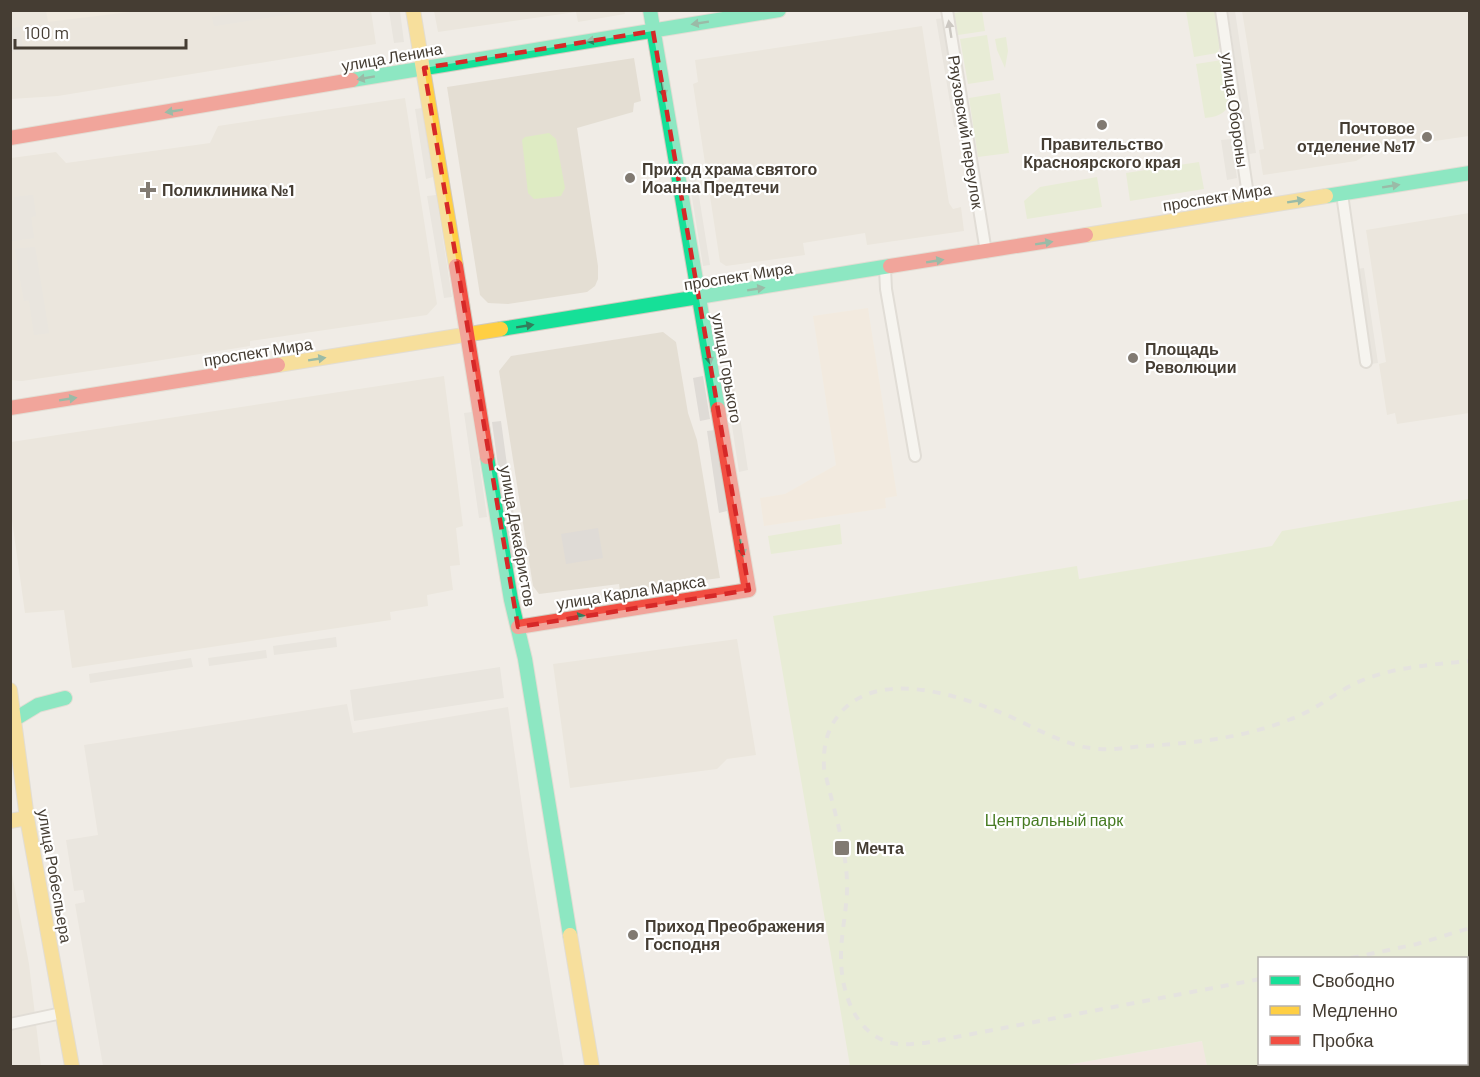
<svg xmlns="http://www.w3.org/2000/svg" width="1480" height="1077" font-family="Barlow,sans-serif">
<style>
.residential{fill:#e4ded3}
.commercial{fill:#f4e7d7}
.industrial{fill:#e3ddd7}
.education{fill:#efe6d7}
.medical{fill:#f3e1dc}
.green{fill:#deebc3;fill-rule:evenodd}
.parking{fill:#dfdbd6}
.lines{fill:none;stroke-linecap:round;stroke-linejoin:round}
.street-casing{stroke:#cecac4;stroke-width:14}
.fast-casing{stroke:#d1cabe;stroke-width:16}
.slow-casing{stroke:#d1cabe;stroke-width:16}
.jam-casing{stroke:#d1cabe;stroke-width:16}
.street{stroke:#fdfcfb;stroke-width:10}
.fast{stroke:#16e098;stroke-width:14}
.slow{stroke:#ffcf43;stroke-width:14}
.jam{stroke:#f24e42;stroke-width:14}
.rail{stroke:#d8d8d7;stroke-width:4;stroke-dasharray:8 8;stroke-linecap:butt}
.oneway{fill:#327e5b}
.oneway2{fill:#a19c97}
.marked{fill:none;stroke:#d62828;stroke-width:4.5;stroke-dasharray:12 8;stroke-linejoin:round}
.poi-dot{fill:#817a72;stroke:#fff;stroke-width:2}
.labels{text-anchor:middle;stroke-width:4.5;stroke-linejoin:round;paint-order:stroke}
.street-label{font-size:16px;fill:#453d33;stroke:#fff}
.poi-label{font-size:16px;font-weight:bold;fill:#453d33;stroke:#fff;text-anchor:start}
.park-label{font-size:16px;fill:#477b22;stroke:#fff}
</style>
<rect width="100%" height="100%" fill="#f0ece6"/>
<path class="residential" d="M624,10L625,14L578,22L576,12L438,32L434,11Z
M10,11H371L376,44L58,96L11,99Z
M1242,11H1469V136L1374,150L1356,161L1263,175L1259,150L1264,149Z
M922,26L949,203L953,209L961,207L964,231L867,245L865,233L803,243L805,255L726,266L720,262L693,84L698,82L695,60Z
M634,58L641,101L634,103L633,112L577,128L598,266V279L595,286L587,292L508,304L488,303L480,295L447,87Z
M405,98L437,304L427,315L250,341V346L137,364L22,381L11,380V158L56,152L66,163L210,143L218,126Z
M1469,213V413L1397,424L1395,413L1387,415L1379,364L1386,362L1366,230Z
M663,332L676,342L688,413L697,440L720,578L620,591L619,584L539,594L533,586L499,371L511,356Z
M444,376L463,526L456,528L460,565L450,566L453,590L427,595L428,606L390,612L391,620L72,668L64,610L25,613L11,513V442Z
M737,639L756,755L727,759L717,769L570,788L553,664Z
M10,863L29,964L41,1066H11Z"/>
<path class="commercial" d="M868,308L897,496L885,498L886,508L764,526L760,498L785,494L836,465L813,316Z"/>
<path class="industrial" d="M347,704L353,733L508,707L528,848L564,1066H103L75,904L85,902L83,890L74,891L66,840L98,835L84,745Z"/>
<path class="education" d="M46,11V10L138,11L48,22Z"/>
<path class="medical" d="M1203,1041L1207,1066H1061Z"/>
<path class="green" d="M973,10L982,11L985,31L958,35L954,13Z
M1186,11H1215L1221,46L1217,53L1194,57Z
M987,35L994,80L968,84L960,39Z
M1006,37L1008,51L1005,68L997,50L995,39Z
M1222,60L1229,106C1223,115 1215,117 1205,118L1196,64Z
M1000,93L1009,153L978,157L969,98Z
M549,133L556,139L565,188L561,196L534,199L528,193L522,140L525,137Z
M1199,162L1204,189L1130,201L1126,173Z
M1097,177L1102,207L1027,219L1024,201L1040,187Z
M1469,499V1066H1207L1202,1041L1061,1066H850L773,616L1077,566L1079,579L1272,546L1282,531ZM1260,958H1466V1064H1260Z
M840,524L842,544L771,554L768,536Z"/>
<path class="parking" d="M254,10H311V11L214,26L212,17Z
M389,11H400L404,42L394,43Z
M1228,11H1235L1256,153L1249,154Z
M944,18L961,126L954,127L936,19Z
M20,27L23,50L11,52V28Z
M422,108L433,177L426,179L415,109Z
M1231,139L1237,178L1227,180L1221,140Z
M694,165L710,265L703,266L687,166Z
M33,195L36,216L31,217L34,238L11,241V201L14,200V197Z
M436,195L452,297L444,298L427,196Z
M35,247L49,333L34,335L29,300L24,301L15,249Z
M1364,268L1378,363L1371,364L1357,269Z
M729,359L738,409L728,411L721,368Z
M703,376L710,419L700,421L693,378Z
M472,412L487,517L479,518L464,413Z
M740,417L748,470L739,472L731,419Z
M501,421L521,567L512,568L492,422Z
M715,430L727,511L719,513L707,431Z
M598,528L603,558L566,564L561,534Z
M336,637L337,647L274,655L273,646Z
M266,650L267,658L209,666L208,658Z
M191,658L193,667L90,683L89,674Z
M500,667L504,698L354,721L350,690Z"/>
<g class="lines">
<g class="street-casing">
<path id="street" d="M947,10L986,252
M1221,10L1250,209
M1342,194L1366,362
M885,269L886,289L915,456
M10,1024L62,1013"/>
</g>
<g class="fast-casing">
<path id="fast" d="M650,10L718,409
M352,80L779,10
M1326,196L1470,173
M501,329L890,266
M487,457L511,600L525,659L570,935
M15,719L38,705L65,698"/>
</g>
<g class="slow-casing">
<path id="slow" d="M413,10L456,266
M1086,235L1326,196
M278,365L501,329
M10,690L27,818L10,821
M27,818L72,1066
M570,935L592,1066"/>
</g>
<g class="jam-casing">
<path id="jam" d="M10,138L352,80
M456,266L487,457
M890,266L1086,235
M10,408L278,365
M518,627L749,590L718,409"/>
</g>
<use href="#street" class="street"/>
<use href="#fast" class="fast"/>
<use href="#slow" class="slow"/>
<use href="#jam" class="jam"/>
<path class="rail" d="M1351,958L1417,944L1470,928
M1260,979L925,1043C916,1043 907,1045 898,1044C856,1039 841,993 841,957C841,931 848,906 847,880C845,842 832,804 824,768C823,745 827,727 843,710C882,670 957,695 1002,713C1033,726 1065,747 1099,749C1114,750 1130,747 1145,746C1195,743 1244,738 1291,719C1313,711 1330,697 1350,686C1386,667 1430,665 1470,661"/>
</g>
<defs><path id="oneway-solid" d="M-6-.8H1V-3.2L6.5 0L1 3.2V.8H-6Z" transform="scale(1.5)"/></defs>
<g class="oneway">
<use href="#oneway-solid" transform="translate(700 23) rotate(171)"/>
<use href="#oneway-solid" transform="translate(595 40) rotate(172)"/>
<use href="#oneway-solid" transform="translate(366 78) rotate(170)"/>
<use href="#oneway-solid" transform="translate(663 89) rotate(80)"/>
<use href="#oneway-solid" transform="translate(174 111) rotate(171)"/>
<use href="#oneway-solid" transform="translate(1391 186) rotate(-9)"/>
<use href="#oneway-solid" transform="translate(1296 201) rotate(-9)"/>
<use href="#oneway-solid" transform="translate(1044 243) rotate(-9)"/>
<use href="#oneway-solid" transform="translate(935 261) rotate(-9)"/>
<use href="#oneway-solid" transform="translate(756 289) rotate(-9)"/>
<use href="#oneway-solid" transform="translate(525 326) rotate(-9)"/>
<use href="#oneway-solid" transform="translate(709 356) rotate(80)"/>
<use href="#oneway-solid" transform="translate(317 359) rotate(-9)"/>
<use href="#oneway-solid" transform="translate(68 399) rotate(-9)"/>
<use href="#oneway-solid" transform="translate(742 548) rotate(80)"/>
<use href="#oneway-solid" transform="translate(576 617) rotate(-9)"/>
</g>
<use class="oneway2" href="#oneway-solid" transform="translate(950 29) rotate(-99)"/>
<path d="M0 0H1480V1077H0ZM653,31L749,590L518,627L424,68Z" fill="#f0ece6" fill-opacity=".55" fill-rule="evenodd"/>
<path class="marked" d="M653,31L749,590L518,627L424,68Z"/>
<g class="poi-dot">
<circle cx="1102" cy="125" r="6"/>
<circle cx="1427" cy="137" r="6"/>
<circle cx="630" cy="178" r="6"/>
<path d="M145 181h6v6h6v6h-6v6h-6v-6h-6v-6h6z"/>
<circle cx="1133" cy="358" r="6"/>
<rect x="834" y="840" width="16" height="16" rx="3"/>
<circle cx="633" cy="935" r="6"/>
</g>
<g class="labels">
<g class="street-label">
<text transform="translate(392 57) rotate(-10)" y="6">улица Ленина</text>
<text transform="translate(1235 110) rotate(82)" y="6">улица Обороны</text>
<text transform="translate(966 132) rotate(81)" y="6">Ряузовский переулок</text>
<text transform="translate(1217 197) rotate(-9)" y="6">проспект Мира</text>
<text transform="translate(738 276) rotate(-9)" y="6">проспект Мира</text>
<text transform="translate(258 352) rotate(-9)" y="6">проспект Мира</text>
<text transform="translate(727 368) rotate(80)" y="6">улица Горького</text>
<text transform="translate(518 536) rotate(80)" y="6">улица Декабристов</text>
<text transform="translate(631 592) rotate(-9)" y="6">улица Карла Маркса</text>
<text transform="translate(55 876) rotate(80)" y="6">улица Робеспьера</text>
</g>
<g class="poi-label">
<text x="1415" y="134" text-anchor="end">Почтовое<tspan x="1415" dy="18">отделение №17</tspan></text>
<text x="1102" y="150" text-anchor="middle">Правительство<tspan x="1102" dy="18">Красноярского края</tspan></text>
<text x="642" y="175">Приход храма святого<tspan x="642" dy="18">Иоанна Предтечи</tspan></text>
<text x="162" y="196">Поликлиника №1</text>
<text x="1145" y="355">Площадь<tspan x="1145" dy="18">Революции</tspan></text>
<text x="856" y="854">Мечта</text>
<text x="645" y="932">Приход Преображения<tspan x="645" dy="18">Господня</tspan></text>
</g>
<g class="park-label">
<text x="1054" y="826">Центральный парк</text>
</g>
</g>
<rect width="1480" height="1077" fill="none" stroke="#453d33" stroke-width="24"/>
<rect x="1258" y="957" width="210" height="108" fill="#ffffff" stroke="#b5b1ad" stroke-width="1.5"/>
<rect x="1270" y="976" width="30" height="9" fill="#16e098" stroke="#b5b1ad" stroke-width="1.5"/>
<text x="1312" y="987" font-size="18" fill="#453d33">Свободно</text>
<rect x="1270" y="1006" width="30" height="9" fill="#ffcf43" stroke="#b5b1ad" stroke-width="1.5"/>
<text x="1312" y="1017" font-size="18" fill="#453d33">Медленно</text>
<rect x="1270" y="1036" width="30" height="9" fill="#f24e42" stroke="#b5b1ad" stroke-width="1.5"/>
<text x="1312" y="1047" font-size="18" fill="#453d33">Пробка</text>
<path d="M15 39v9h171v-9" fill="none" stroke="#453d33" stroke-width="3"/>
<text x="24" y="39" font-size="18" fill="#453d33" stroke="#ffffff" stroke-width="4.5" paint-order="stroke">100 m</text>
</svg>
